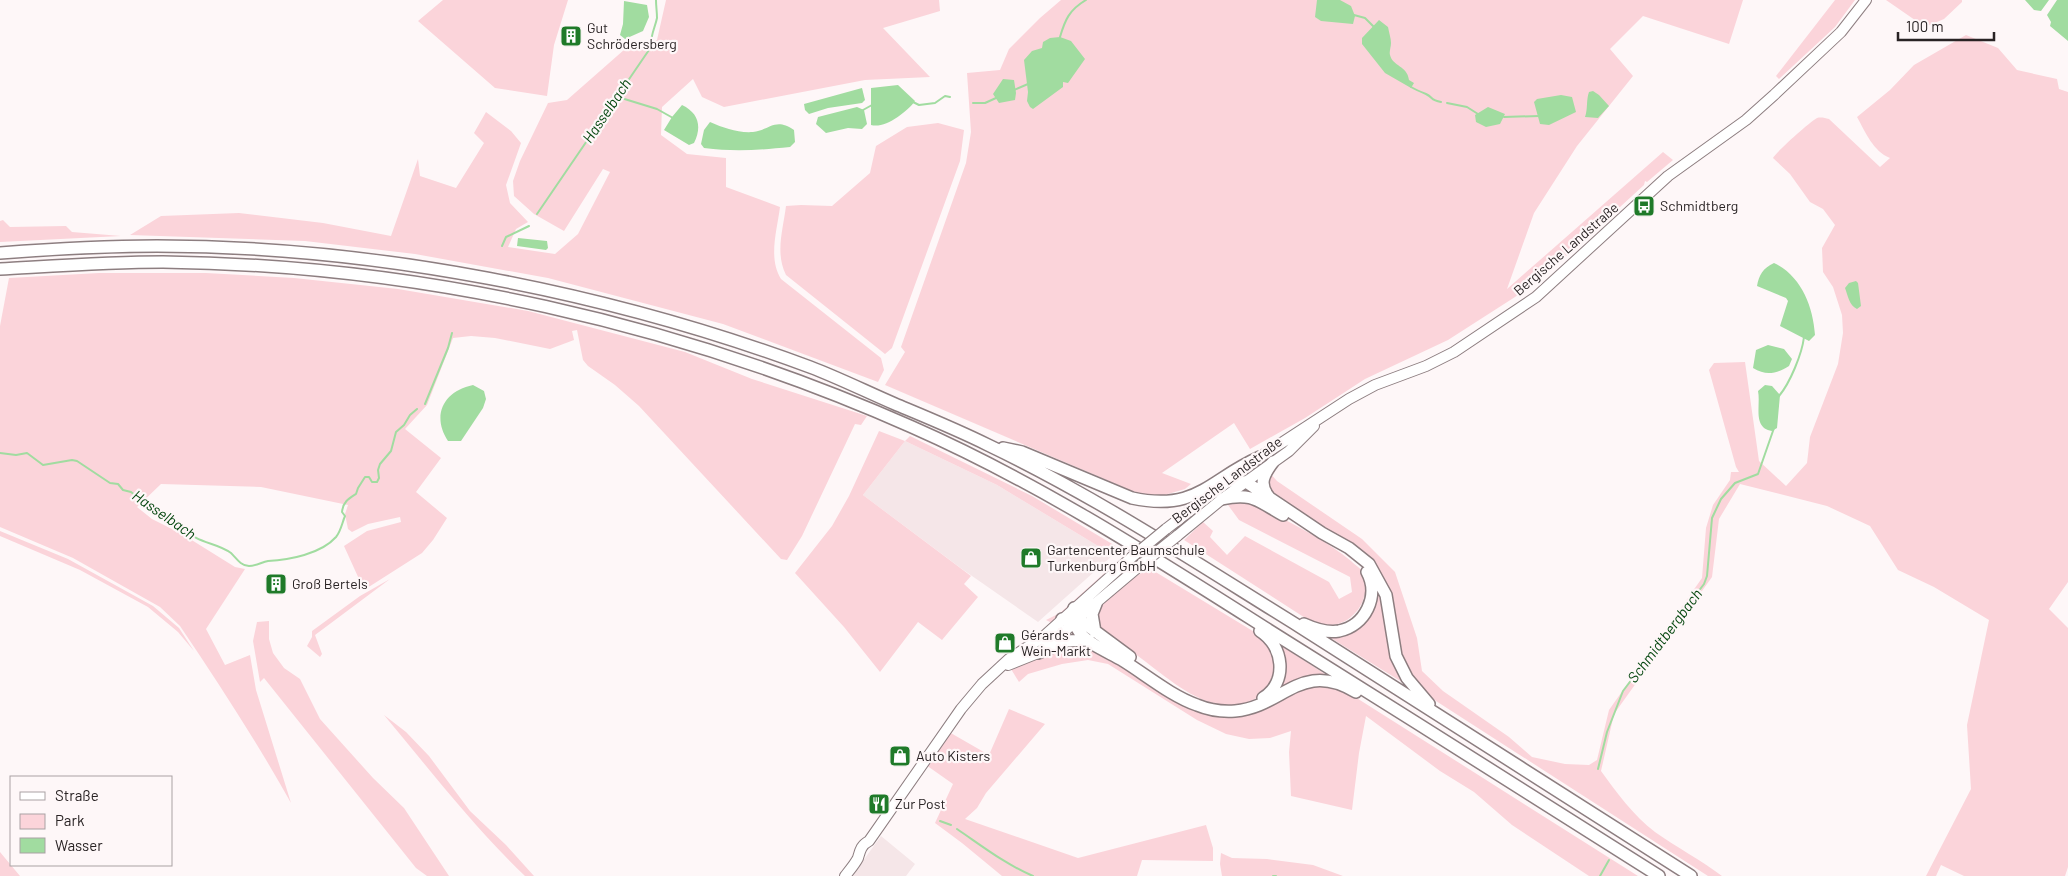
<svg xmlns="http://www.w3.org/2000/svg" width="2068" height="876" font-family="Barlow,sans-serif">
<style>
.built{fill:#f5e6e8}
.green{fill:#fbd4da}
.water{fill:#a1dca0}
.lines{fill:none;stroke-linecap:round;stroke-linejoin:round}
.stream{stroke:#a1dca0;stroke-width:2}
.primary-casing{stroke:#8d7e80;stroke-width:12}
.highway-casing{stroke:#8d7e80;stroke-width:14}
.primary{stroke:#fff;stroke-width:10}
.highway{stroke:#fff;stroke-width:11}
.primary-bridge-casing{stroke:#8d7e80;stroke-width:12;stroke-linecap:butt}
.primary-bridge{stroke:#fff;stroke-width:10}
.labels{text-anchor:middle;stroke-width:4.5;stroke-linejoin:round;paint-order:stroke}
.poi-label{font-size:14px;fill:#292324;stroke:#fef7f8;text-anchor:start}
.street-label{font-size:14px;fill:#292324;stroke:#fef7f8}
.water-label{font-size:15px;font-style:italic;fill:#05470f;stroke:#fef7f8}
</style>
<rect width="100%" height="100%" fill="#fef7f8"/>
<path class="built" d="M905,441L997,485L1113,555L1038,622L962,569L863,495Z
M881,836L915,864L906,876H852Z"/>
<path class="green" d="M443,0H568L554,45L547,96L495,88L418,21Z
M666,0H939L940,11L883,28L930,77L865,80L724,107L702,97L693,79L662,107L661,135L687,154L726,158V187L780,207C777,231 768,258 781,279L881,358L884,370L878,382L723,324L548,278L415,254L305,241L130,235L161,216L239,213L323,223L391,236L418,159L420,176L456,188L484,143L474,133L486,112L511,131L521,143L506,185L510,203L528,222L516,229L508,247L555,254L578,234L610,172L603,169L564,231L534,214L514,196L513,181L520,161L548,103L567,100L625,49L657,40Z
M1061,0H1743L1729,44L1643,16L1610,49L1633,76L1577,146L1534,213L1507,289L1663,152L1673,160L1647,182L1645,181L1644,185L1572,251L1536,282L1515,297L1448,340L1365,379L1305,418L1250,449L1234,423L1162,473L1191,484L1185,489L1151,499L885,385L905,352L901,347L966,163L971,132L967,73L1000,70L1009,49L1040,18Z
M1835,0H1855L1835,27L1779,79L1776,76Z
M1886,0H1962V2L1944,19L1925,27Z
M1966,35L1998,48L2017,70L2057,79L2059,89L2068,92V582L2049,609L2068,628V867L2065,876H1964L1941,865L1936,876H1926L1971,789L1967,725L1989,620L1934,587L1898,570L1870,526L1827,506L1740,484L1719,519L1712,577L1614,714L1601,771C1617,793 1633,815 1655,832C1676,847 1701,860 1722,876H1708L1436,701L1418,685L1400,653L1380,576L1273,492L1268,486L1269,472L1277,481L1362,539L1395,572L1417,638L1422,671L1443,691L1509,737L1532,757L1565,764L1589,765L1597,760L1609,710L1702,578L1706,528L1713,505L1730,480L1731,472H1739L1736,467L1709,370L1714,363L1745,362L1759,461L1786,486L1807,463L1810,437L1838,364L1843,333L1842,315L1833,287L1823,272L1822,248L1835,225L1823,209L1810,202L1790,174L1773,158C1777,151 1811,121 1817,118C1821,117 1825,118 1829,119L1880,167L1890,158C1873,151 1866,133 1857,117L1890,90L1914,65Z
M938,123L964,130L960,161L892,348L885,354L786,275C775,253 783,230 786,206L801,205L832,206L870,173L876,146L907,127Z
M3,220L10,227L66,226L72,232L121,236L0,242V221Z
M99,273H206L294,278L398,289L528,311L685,352L752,379L867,416L861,425L855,424L802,536L787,560L781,559L639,406L615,385L588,366L583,360L577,330L572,331L574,340L550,349L495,338L471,336L453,338L427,405L405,429L441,458L416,492L447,518L433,540L422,553L364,590L344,546L367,531L401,522L400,517L368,524L352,532L348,529L345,514L348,505L261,487L161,484L137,507L152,519L182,534L235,567L245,569L206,629L225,665L250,655L256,690L291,803C257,742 219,684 180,626L160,607L73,558L0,527V326L9,278Z
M879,431L905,441L910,436L1032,496L1124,551L1113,555L997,485L905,441L863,495L971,576L964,584L978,597L942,640L918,622L880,672L844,627L795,573L832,526L849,496Z
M1246,499C1281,519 1320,535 1351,561C1354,564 1360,568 1362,571C1369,583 1365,602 1357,611C1344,626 1332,627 1313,623L1184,540L1203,522L1213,531L1210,537L1227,555L1245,536L1329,582L1339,599L1352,592L1350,577L1239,520L1228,505Z
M0,531L68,559L153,606L179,628L194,651L178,632L148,607L80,570L0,536Z
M1119,560L1052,623L1046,620L1060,613Z
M1149,568L1261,636C1273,647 1276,658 1274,674C1273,685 1263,695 1253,700C1214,719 1175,684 1146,662C1131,651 1115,639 1100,627C1086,604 1133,579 1149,568Z
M390,579L315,635L322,654L320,657L307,646L312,637V631L360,596Z
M1376,587L1410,687L1326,635L1350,633L1367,619Z
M269,621V639L273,653L284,668L300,679L320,719L373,778L404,808L449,876H427L416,868L264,678L260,682L253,641L257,622Z
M1084,642L1216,713L1299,689L1321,685L1344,690L1638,876H1589L1512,825L1474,792L1440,771L1366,716L1359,753L1352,810L1291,796L1289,752L1291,731L1270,738L1249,739L1226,734L1197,720L1108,664L1088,660L1062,664L1028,674L1019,682L1011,669L1046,652Z
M1279,644L1334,680L1274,693Z
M1009,709L1045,724L986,793L977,808L965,819L1078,858L1206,825L1213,848V861L1142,860L1137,876H1002L962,843L935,823L953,784L926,765L949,732L989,755Z
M384,715L406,732L429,756L470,811L506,845L534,876H525C473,826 430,770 384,715Z
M0,852L20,876H0Z
M1221,853L1232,858L1267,859L1313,865L1343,876H1222L1220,864Z"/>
<path class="water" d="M1317,0H1340L1351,6L1355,16L1353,24L1321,21L1315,17Z
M2025,0H2049L2041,11L2034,10Z
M2057,0H2068V41L2050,26L2051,22L2047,15Z
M624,1L647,5L649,17L643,31L625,39L620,35L623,24Z
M1379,20L1388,27C1389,33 1391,38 1391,43C1391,47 1389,52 1390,55C1393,67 1407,65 1409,80L1414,83L1411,88L1385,73L1362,44V38Z
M1060,37L1071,41L1085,59L1068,83L1063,82V87L1033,109L1030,107L1027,101L1028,92L1024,60L1032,51L1042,48L1043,42L1050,38Z
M1003,79L1014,80L1016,93L1015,100L999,103L993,94Z
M898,85L915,101C907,112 885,129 871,125V88Z
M862,88L865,100L862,103L828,108L809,114L805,110L804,104Z
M1593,91L1599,95L1609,106L1598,118L1585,117C1588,109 1586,100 1589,92Z
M1561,95L1572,97L1576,112L1549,125L1540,124L1534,102L1537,99Z
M682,105C699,113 702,127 694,143L689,145L664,130L672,117Z
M857,107L864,110L867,124L862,129L848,128L826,133L816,124L818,117Z
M1488,107L1505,114L1500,124L1486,127L1476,122L1475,115Z
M710,122C724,128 737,133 753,132C770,130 775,117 794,130L795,142L790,147C759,150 735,152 704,148L701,144L704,130Z
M518,238L547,241L548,248L546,250L517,246Z
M1774,263C1801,276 1813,306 1815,335L1809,341L1780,326L1788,301L1786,298L1757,286C1759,275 1763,268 1774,263Z
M1856,281L1858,283L1861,306L1857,309C1849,305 1848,296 1845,288L1849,283Z
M1768,345L1784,349L1792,359L1789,366C1776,374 1766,376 1753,368L1756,350Z
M473,385L484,391L486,399L483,408L461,441H448C431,415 444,391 473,385Z
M1765,385L1772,386L1780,395L1777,428L1772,431C1752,428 1761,405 1758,391Z"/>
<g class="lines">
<path class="stream" d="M1354,15L1365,18L1373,26
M1060,37C1065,20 1069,10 1086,0
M1411,87C1416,90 1421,92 1426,94C1434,98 1430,100 1441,102
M1014,90L1028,84
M618,97L657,109L673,118
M911,101L919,105L935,103L945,96L950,97
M973,103H985L996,98
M1447,103L1467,107L1478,114
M863,110L872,105
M1504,117L1539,116
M537,214L651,47C650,36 655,28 657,18C657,12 656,6 656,0
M502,246L506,237L529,226
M1779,396C1790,383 1802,354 1804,337
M425,404L448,348L452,333
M0,453L16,455L27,453L43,465L72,460L77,461L110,483L118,484L123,490L131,492L154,510L174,521L177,525H181C197,545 214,541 231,553C236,558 241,566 249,566C256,566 262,562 268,561C289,560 321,554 336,537C341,531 342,523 345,516L342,512C343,502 348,499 356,494L358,488L365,477H369L372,482H377L379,478L378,470L380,464L391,451L396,432L404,425L410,415L417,409
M1598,769L1607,732L1623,691L1704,584L1707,576L1712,518L1721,499L1735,483L1758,474L1774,428
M940,821L951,825
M957,829C982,846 1005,864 1033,876
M1273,876H1276
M1600,876L1609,860"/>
<g class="primary-casing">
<path id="primary" d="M1166,529L1260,457L1349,399L1375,385L1426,366L1454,352L1536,297L1668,176L1746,120L1774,95L1841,32L1866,0
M1177,536L1222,499L1289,451L1314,426
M1008,665L1038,653L1055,640L1091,607L1142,564
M845,876C849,871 855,864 858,858C860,851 861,845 869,841L961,709L982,684L1009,659L1043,637L1132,557"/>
</g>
<g class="highway-casing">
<path id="highway" d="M0,253C52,249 105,246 157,246C373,246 608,292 810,367C839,378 867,392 895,404C926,417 958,430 988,445C1097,497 1198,564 1300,627C1431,710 1561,793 1691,876
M0,269C54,266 109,262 163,262C420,265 678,323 912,427C1037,482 1152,556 1267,629C1398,711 1528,793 1659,876
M1003,448L1022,452L1132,498C1197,512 1208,480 1260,457
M1230,481L1246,482L1322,533L1349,548L1369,564L1386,595L1396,656L1407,678L1429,704
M1269,497C1258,484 1264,474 1273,462
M1222,499C1252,492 1258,501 1283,515
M1074,608C1072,618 1074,625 1080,633C1090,645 1108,652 1122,660C1145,674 1171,696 1197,705C1209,710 1221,712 1235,711C1283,707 1301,659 1356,692
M1062,619L1080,620L1130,657
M1304,624C1315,629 1326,633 1339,631C1365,626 1380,596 1367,572
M1260,631C1284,646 1288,682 1263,698
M1095,632L1092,614L1096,604
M1038,653L1067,641L1087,640"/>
</g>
<use href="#primary" class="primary"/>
<use href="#highway" class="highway"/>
<g class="primary-bridge-casing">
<path id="primary-bridge" d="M1132,557L1166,529
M1142,564L1177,536"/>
</g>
<use href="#primary-bridge" class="primary-bridge"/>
</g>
<defs>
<g id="building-square" transform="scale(1.125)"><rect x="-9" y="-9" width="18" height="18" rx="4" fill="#1f7a29" stroke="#fef7f8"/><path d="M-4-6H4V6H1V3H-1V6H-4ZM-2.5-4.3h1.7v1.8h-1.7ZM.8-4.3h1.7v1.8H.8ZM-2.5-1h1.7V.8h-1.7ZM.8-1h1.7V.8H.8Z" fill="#fff"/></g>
<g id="bus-square" transform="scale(1.125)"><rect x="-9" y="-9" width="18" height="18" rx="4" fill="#1f7a29" stroke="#fef7f8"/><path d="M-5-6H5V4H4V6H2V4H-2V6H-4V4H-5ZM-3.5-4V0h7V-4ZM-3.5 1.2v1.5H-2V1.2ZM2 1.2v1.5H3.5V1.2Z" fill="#fff"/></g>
<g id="shop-square" transform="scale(1.125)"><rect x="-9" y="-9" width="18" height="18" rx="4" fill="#1f7a29" stroke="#fef7f8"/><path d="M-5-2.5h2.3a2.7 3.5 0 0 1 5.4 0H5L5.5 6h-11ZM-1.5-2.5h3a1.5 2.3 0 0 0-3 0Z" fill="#fff"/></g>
<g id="restaurant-square" transform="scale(1.125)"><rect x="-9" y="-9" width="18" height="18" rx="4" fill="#1f7a29" stroke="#fef7f8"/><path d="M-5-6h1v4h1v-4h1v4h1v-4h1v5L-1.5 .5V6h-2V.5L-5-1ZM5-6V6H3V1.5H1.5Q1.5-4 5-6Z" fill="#fff"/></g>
</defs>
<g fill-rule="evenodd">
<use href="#building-square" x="571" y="36"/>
<use href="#bus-square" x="1644" y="206"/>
<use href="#shop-square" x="1031" y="558"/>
<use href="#building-square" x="276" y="584"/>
<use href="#shop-square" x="1005" y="643"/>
<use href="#shop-square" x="900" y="756"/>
<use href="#restaurant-square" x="879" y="804"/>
</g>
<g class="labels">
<g class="poi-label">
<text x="587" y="33">Gut<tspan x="587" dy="16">Schrödersberg</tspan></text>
<text x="1660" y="211">Schmidtberg</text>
<text x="1047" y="555">Gartencenter Baumschule<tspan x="1047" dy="16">Turkenburg GmbH</tspan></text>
<text x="292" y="589">Groß Bertels</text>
<text x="1021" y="640">Gérards<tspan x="1021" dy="16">Wein-Markt</tspan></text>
<text x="916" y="761">Auto Kisters</text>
<text x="895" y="809">Zur Post</text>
</g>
<g class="street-label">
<text transform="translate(1566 249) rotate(-41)" y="5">Bergische Landstraße</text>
<text transform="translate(1227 480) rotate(-37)" y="5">Bergische Landstraße</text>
</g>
<g class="water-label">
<text transform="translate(607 111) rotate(-56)" y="5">Hasselbach</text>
<text transform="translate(164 515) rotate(35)" y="5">Hasselbach</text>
<text transform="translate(1665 636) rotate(-53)" y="5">Schmidtbergbach</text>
</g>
</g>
<rect x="10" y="776" width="162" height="90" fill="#fef7f8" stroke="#a9a2a3"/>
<rect x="20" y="792" width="25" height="8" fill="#ffffff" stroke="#a9a2a3"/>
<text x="55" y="801" font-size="15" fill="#292324">Straße</text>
<rect x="20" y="814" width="25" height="15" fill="#fbd4da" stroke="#a9a2a3"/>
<text x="55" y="826" font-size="15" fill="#292324">Park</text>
<rect x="20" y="838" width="25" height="15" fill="#a1dca0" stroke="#a9a2a3"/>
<text x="55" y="851" font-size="15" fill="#292324">Wasser</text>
<path d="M1898 32v8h96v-8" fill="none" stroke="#292324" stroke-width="2.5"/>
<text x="1906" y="32" font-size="15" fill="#292324" stroke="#fef7f8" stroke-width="4" paint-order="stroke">100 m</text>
</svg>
